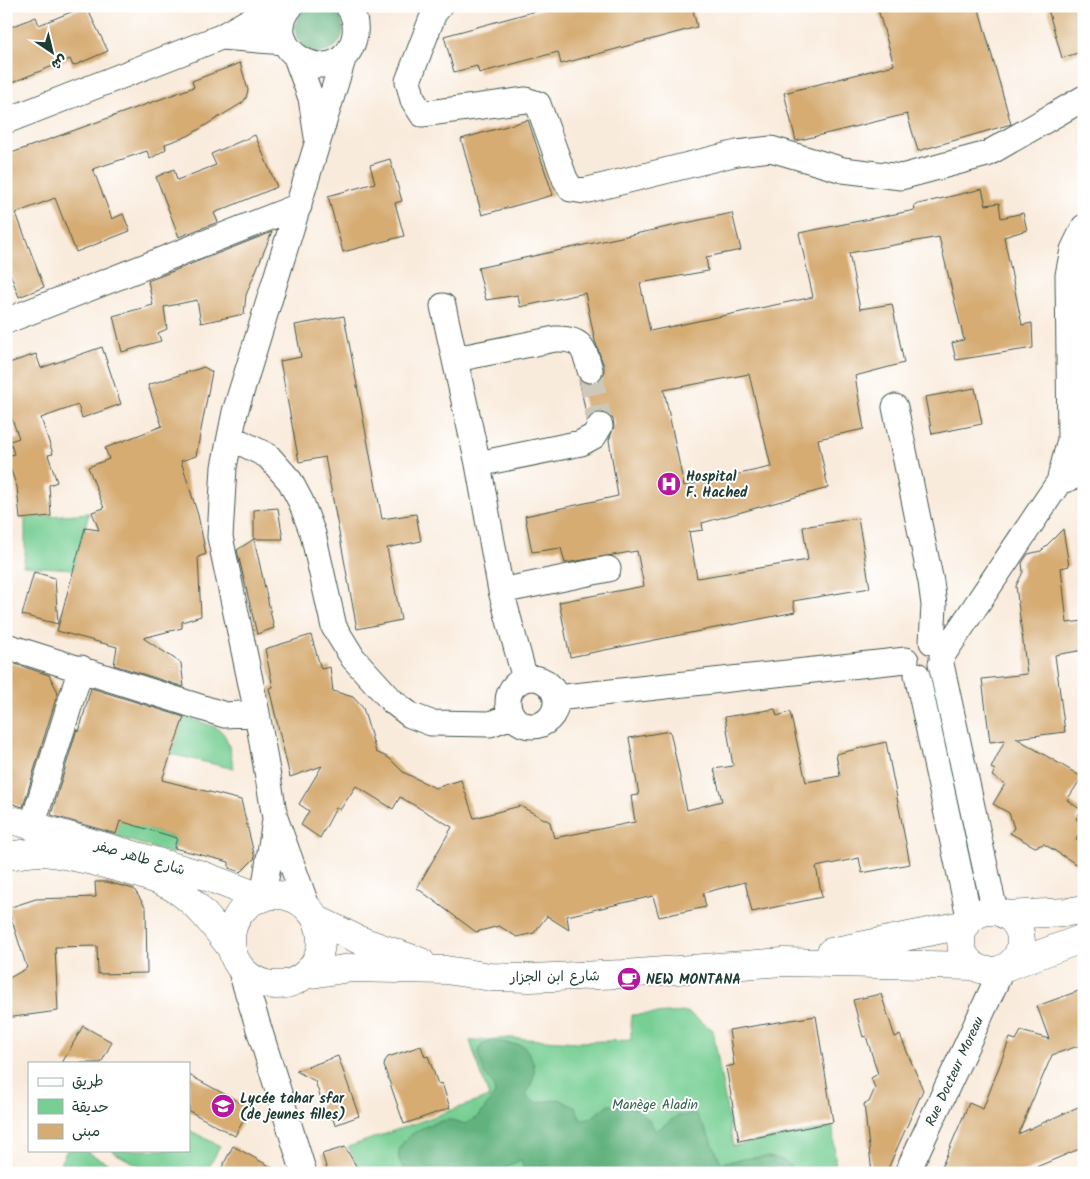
<svg xmlns="http://www.w3.org/2000/svg" width="1090" height="1179" font-family="Kalam,'Playpen Sans Arabic',sans-serif">
<style>
.green{fill:#78cf94;stroke:#4c8664}
.forest{fill:#62b27e;stroke:#407859}
.building{fill:#d6ac73;fill-rule:evenodd}
.lines{fill:none;stroke-linecap:round;stroke-linejoin:round}
.minor-tunnel{stroke:#cdc8ba;stroke-width:25;stroke-dasharray:25 12;stroke-linecap:butt}
.minor-casing{stroke:#40574d;stroke-width:27}
.major-casing{stroke:#40574d;stroke-width:29}
.minor{stroke:#fff;stroke-width:25}
.major{stroke:#fff;stroke-width:28}
.labels{text-anchor:middle;stroke-width:4;stroke-linejoin:round;paint-order:stroke}
.poi-label{font-size:14px;font-weight:bold;fill:#1f3d34;stroke:#fff;text-anchor:start}
.street-label{font-size:14px;fill:#1f3d34;stroke:#fff}
.park-label{font-size:14px;fill:#35624c;stroke:#fff}
</style>
<rect width="100%" height="100%" fill="#fff"/>
<filter id="ink" filterUnits="userSpaceOnUse"><feTurbulence type="fractalNoise" baseFrequency=".02" numOctaves="2"/><feDisplacementMap in="SourceGraphic" scale="10" xChannelSelector="R" yChannelSelector="G"/><feConvolveMatrix kernelMatrix="1 2 1 2 8 2 1 2 1" color-interpolation-filters="sRGB"/></filter>
<filter id="wash" filterUnits="userSpaceOnUse"><feTurbulence type="fractalNoise" baseFrequency=".0096" numOctaves="4" result="noise"/><feDisplacementMap in="SourceGraphic" scale="20" xChannelSelector="R" yChannelSelector="G"/><feGaussianBlur stdDeviation="1.12" result="paint"/><feColorMatrix in="noise" values="0 0 0 0 0 0 0 0 0 0 0 0 0 0 0 0 0 1.4 0 .05"/><feComposite in="paint" operator="in"/></filter>
<g filter="url(#wash)">
<rect width="100%" height="100%" fill="#f9ebdc"/>
<path class="green" d="M89,513L74,569L23,566L25,554V518Z
M184,717C226,730 225,725 234,769L171,754Z
M124,808L150,830L177,838L172,854L115,836Z
M687,1012L713,1030L733,1146L833,1127L836,1173H362L348,1147L489,1097L470,1041L510,1038L578,1042L631,1040V1015Z
M189,1130L220,1146L206,1173H153L113,1152L114,1150H189Z
M67,1150H83L126,1173H55Z"/>
<path class="forest" d="M295 29a24 24 0 1 1 48 0a24 24 0 1 1-48 0Z
M494,1041L524,1046C539,1066 536,1075 526,1096L536,1103L559,1099L576,1108L581,1120L592,1117L608,1105C634,1107 642,1108 656,1131L677,1116L696,1114L711,1140L721,1163C740,1160 787,1147 793,1173H525L521,1160L507,1166L503,1173H406C404,1169 400,1163 399,1159C394,1137 430,1123 446,1120C452,1119 459,1122 465,1124L479,1116L495,1094L493,1084L485,1075L478,1054L481,1045Z"/>
<g id="blocks">
<path class="building" d="M86,6L108,51L73,66L70,59L6,85V29L36,17L39,25Z
M542,6H692L697,27L561,64L558,52L479,73L477,66L454,72L444,36L543,9Z
M877,6H978L1011,124L918,151L907,114L796,141L784,93L894,65Z
M1047,6H1084V51L1062,58Z
M240,63L248,90L246,98L242,103L188,136L165,144L166,149L150,159L147,151L93,169L112,219L123,214L130,231L76,252L55,198L16,213L44,287L19,297L6,263V155L194,87L192,81Z
M528,120L553,195L482,215L461,139Z
M255,135L277,187L214,213L218,222L179,237L156,177L174,169L177,180L216,165L211,154Z
M390,159L402,201L395,203L404,236L343,252L328,196L375,183L370,165Z
M982,189L986,205L999,203L1001,218L1023,213L1027,230L1004,237L1022,325L1032,323L1033,348L956,360L952,343L964,340L939,237L849,253L860,309L892,304L904,363L855,376L864,429L818,439L828,488L702,523L703,530L689,532L697,578L808,560L803,527L858,518L870,588L793,601L795,612L570,657L559,602L644,586L637,551L565,563L561,548L532,552L525,516L618,496L609,440L614,427L613,419L607,413L600,412L593,414L587,419L579,379L586,384H594L604,374V366L595,341L585,293L520,307L518,295L486,300L478,268L732,213L741,250L706,257L708,271L640,283L650,331L813,297L799,233L915,210L914,205ZM749,374L771,467L684,486L664,390Z
M272,232L246,295L244,314L201,323L197,300L164,307L167,329L158,333L161,341L122,352L113,316L153,305L148,281Z
M344,316L382,519L416,514L421,541L387,548L401,620L357,629L325,457L299,462L280,361L301,357L295,325Z
M102,347L121,404L82,418L78,405L41,418L53,454L48,455L57,482L49,485L51,516L20,519L17,487L6,457L14,454L10,441L19,438L6,403V364L36,354L41,368Z
M204,367L212,372L196,456L181,461L198,515L206,554L198,557L201,616L182,622V628L143,638L181,663L184,687L114,665L117,647L57,631L85,528L99,530L92,512L104,508L88,467L109,459L105,448L162,426L148,385Z
M975,388L982,424L932,434L925,397Z
M278,508L283,539H254V510Z
M1063,529L1069,566L1061,568L1067,623L1084,621V650L1055,655L1065,732L1016,738L1082,777L1067,800L1081,810L1076,819L1083,824L1076,840L1084,845V850L1076,864L1044,844L1035,847L1010,833L1014,828L1009,813L993,804L1005,784L992,776L995,770L991,768L1005,740L990,742L982,679L1027,674L1016,586L1023,572L1022,563L1028,554L1041,551Z
M254,539L274,628L257,634L237,550Z
M34,572L55,578L58,624L22,615Z
M311,635L321,669L330,667L333,691L353,697L363,708L376,752L389,758L403,772L435,788L461,780L474,818L520,806L550,822L554,838L635,822L631,796L639,795L629,738L670,731L687,810L722,801L714,769L733,766L725,717L775,709L777,716L790,712L806,782L840,776L836,754L886,742L910,864L862,873L859,858L816,867L822,897L752,912L745,882L703,893L706,907L659,917L653,896L567,916L569,930L547,916L534,933L517,937L499,926L476,932L417,888L452,827L400,797L393,809L356,786L340,810L336,808L320,838L301,825L309,811L299,804L322,766L290,777L269,688L273,687L265,649Z
M6,661L49,675L58,692L23,807L6,802Z
M91,688L184,717L162,780L241,800L255,858L241,872L229,868V862L174,848L177,838L120,821L116,834L51,815L77,729L79,732Z
M95,882H107L134,889L146,908L147,973L98,974L97,946L55,947L58,1011L6,1018V980L27,968L8,908L36,899L96,897Z
M1084,989V1044L1052,1055L1018,1134L1078,1107L1084,1120V1147L1022,1173H939L969,1103L983,1109L1010,1038L1016,1040L1021,1031L1049,1039L1037,1006Z
M881,994L895,1037L900,1035L923,1090L886,1173H872L864,1104L869,1102L875,1088L871,1078L878,1074L866,1036L863,1037L853,1000Z
M816,1016L833,1122L739,1141L726,1067L734,1065L729,1030Z
M83,1026L112,1042L101,1063H62Z
M421,1046L425,1057L428,1056L438,1084L442,1083L450,1108L404,1124L384,1066L385,1061L388,1057Z
M338,1056L359,1116L335,1125L333,1119L314,1114L322,1102L315,1081L296,1071Z
M189,1075L250,1108L235,1136L189,1111Z
M233,1146L282,1173H219Z
M345,1147L360,1173H328L322,1154Z"/>
</g>
</g>
<g filter="url(#ink)">
<use href="#blocks" fill-opacity="0" stroke="#40574d" stroke-width="1"/>
<g class="lines">
<path class="minor-tunnel" d="M590,370L600,426"/>
<g class="minor-casing">
<path id="minor" d="M291,6C254,51 339,94 354,39C357,27 355,16 348,6
M440,6L434,13L408,81L413,100L422,114L526,100L538,104L565,179L571,189L584,191L737,153L771,149L843,170L901,177L987,154L1084,98
M221,37L285,42
M296,57L311,98L317,137
M6,121L221,37L251,20L286,13
M443,306L478,464L501,591L525,679
M6,321L299,206
M456,359L555,339C581,338 584,347 590,370
M895,407L931,582L934,605L932,642
M230,437L268,456L290,481L301,502L313,534L334,627L353,658L392,701L410,715L431,723L490,724L512,716
M478,464L581,443L594,436L600,426
M1059,482L1084,473
M501,591L608,569
M6,646L225,715L257,713
M942,656L1059,482L1070,440L1068,275L1073,250L1084,227
M941,664L995,912
M917,675L970,921
M508 702a24 24 0 1 1 48 0a24 24 0 1 1-48 0Z
M556,698L906,660
M32,826L81,668
M263,898L275,820
M308,909L275,818L257,713L220,537L224,467L235,412L344,56
M239,965L304,1173
M907,1173L1002,969"/>
</g>
<g class="major-casing">
<path id="major" d="M16,821L202,875L263,898
M14,855C22,854 32,852 41,852C70,854 149,873 174,888C198,903 215,927 232,949
M231 940a45 45 0 1 1 90 0a45 45 0 1 1-90 0Z
M961 941a30 30 0 1 1 60 0a30 30 0 1 1-60 0Z
M1005,915L1068,912L1084,909
M316,919L359,940L421,962
M831,952L967,924
M1008,966L1084,938
M305,975L350,968L446,970L491,977L530,978L624,974L783,962L974,966"/>
</g>
<use href="#minor" class="minor"/>
<use href="#major" class="major"/>
</g>
</g>
<defs>
<g id="hospital-disc" transform="scale(1.25)"><circle r="9.5" fill="#b5179e" stroke="#fff"/><path d="M-5-5h3v3.5h4V-5h3V5h-3V1.5h-4V5h-3Z" fill="#fff"/></g>
<g id="cafe-disc" transform="scale(1.25)"><circle r="9.5" fill="#b5179e" stroke="#fff"/><path d="M-5.5-4.5H6V0H3Q3 3.5 0 3.5H-2.5Q-5.5 3.5-5.5 0ZM3-3.2v2h1.7v-2ZM-6 4.5H4V6H-6Z" fill="#fff"/></g>
<g id="school-disc" transform="scale(1.25)"><circle r="9.5" fill="#b5179e" stroke="#fff"/><path d="M0-5L7-2L0 1L-7-2ZM-4 1L0 2.5L4 1V4Q0 6-4 4Z" fill="#fff"/></g>
</defs>
<g fill-rule="evenodd">
<use href="#hospital-disc" x="669" y="484"/>
<use href="#cafe-disc" x="629" y="979"/>
<use href="#school-disc" x="223" y="1106"/>
</g>
<g class="labels">
<g class="poi-label">
<text x="686" y="481">Hospital<tspan x="686" dy="16">F. Hached</tspan></text>
<text x="646" y="984">NEW MONTANA</text>
<text x="240" y="1103">Lycée tahar sfar<tspan x="240" dy="16">(de jeunes filles)</tspan></text>
</g>
<g class="street-label">
<text transform="translate(140 857) rotate(16)" y="5">شارع طاهر صفر</text>
<text transform="translate(555 976) rotate(-1)" y="5">شارع ابن الجزار</text>
<text transform="translate(954 1071) rotate(-65)" y="5">Rue Docteur Moreau</text>
</g>
<g class="park-label">
<text x="655" y="1109">Manège Aladin</text>
</g>
</g>
<rect width="1090" height="1179" fill="none" stroke="#fff" stroke-width="25"/>
<rect x="28" y="1062" width="162" height="90" fill="#ffffff" stroke="#a5b1ae"/>
<rect x="38" y="1078" width="25" height="8" fill="#ffffff" stroke="#a5b1ae"/>
<text x="72" y="1086" font-size="15" fill="#1f3d34">طريق</text>
<rect x="38" y="1099" width="25" height="15" fill="#78cf94" stroke="#a5b1ae"/>
<text x="72" y="1112" font-size="15" fill="#1f3d34">حديقة</text>
<rect x="38" y="1124" width="25" height="15" fill="#d6ac73" stroke="#a5b1ae"/>
<text x="72" y="1136" font-size="15" fill="#1f3d34">مبنى</text>
<g transform="translate(52 52) rotate(145)" stroke="#ffffff" stroke-width="4" paint-order="stroke">
<path d="M0-4L9 19L0 12L-9 19Z" fill="#1f3d34"/>
<text y="-8" font-size="14" font-weight="bold" text-anchor="middle" fill="#1f3d34">ش</text>
</g>
</svg>
